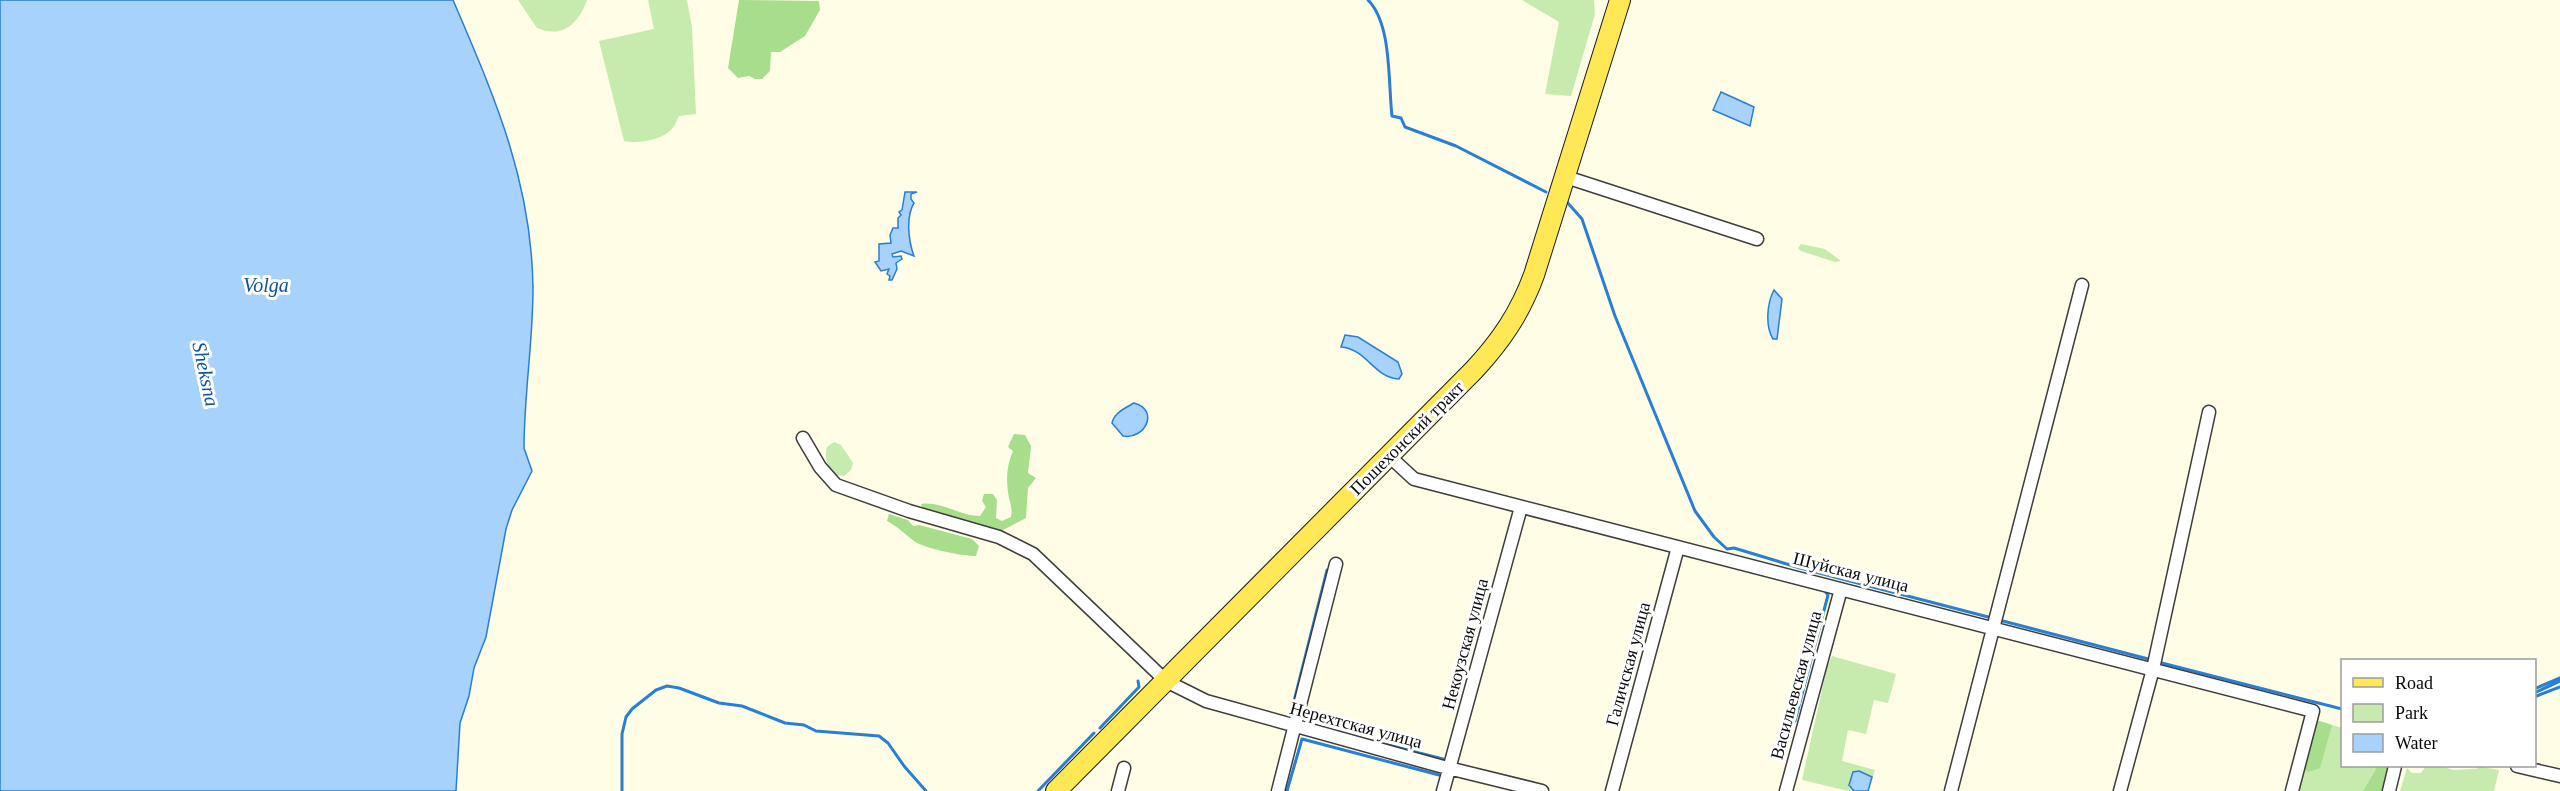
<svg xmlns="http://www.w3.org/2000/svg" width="2560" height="791" font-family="Georgia,serif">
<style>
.green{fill:#c7ebae}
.forest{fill:#a8dd8c}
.water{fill:#a7d2fb;stroke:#287fd7;stroke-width:1.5}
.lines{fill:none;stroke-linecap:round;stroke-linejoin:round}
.stream{stroke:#287fd7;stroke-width:3}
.minor-casing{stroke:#3d3d3d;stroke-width:15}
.primary-casing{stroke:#1b1b1b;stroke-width:22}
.minor{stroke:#fff;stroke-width:12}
.primary{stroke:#ffe856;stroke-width:20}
.labels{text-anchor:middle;stroke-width:6;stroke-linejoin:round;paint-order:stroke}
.street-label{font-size:18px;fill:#0a0a0a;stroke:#fff}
.water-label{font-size:20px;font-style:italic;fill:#0c51a2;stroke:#fff}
</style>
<rect width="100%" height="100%" fill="#fffde6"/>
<path class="green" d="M518,0H587C579,23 563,39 537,28Z
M648,0H687L692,27L696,114L679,116C677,120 675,125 672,129C662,140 637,144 624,141L599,41L654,29Z
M1522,0H1594L1595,14L1571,96L1545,94L1559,22Z
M1801,244L1825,249L1841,261L1835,262L1801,251L1798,248Z
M834,442L841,445L853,463L851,470L844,476L836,475C827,466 824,460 827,447Z
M1832,656L1896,674L1888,703L1874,700L1866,734L1848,730L1842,761L1875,770L1869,791H1848L1802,780L1827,667Z
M2316,720L2342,728V766H2389L2383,791H2298Z
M2426,766H2444C2452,773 2467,768 2477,769V766L2499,770L2494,791H2400L2407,768L2412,773H2421Z"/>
<path class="forest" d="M739,0L819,1L820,10L805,36L780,52H771L770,71L762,79H755L749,76L738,78L728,68Z
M1014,434L1025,435L1031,446L1028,473L1036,478L1028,488L1026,518L1001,531L923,510L921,504C941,501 960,516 980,516L986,507L982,501L984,494H993L997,500L996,518L1002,521L1011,517C1013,507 1009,501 1008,492C1006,477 1007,465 1013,451L1008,447Z
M889,514L908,520L913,526L919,525L972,539L979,546L976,556C963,556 925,549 914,541C905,534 898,527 887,521Z
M2316,720L2332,725L2320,768L2308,772L2304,769Z
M2378,766L2389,768L2383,791H2363Z"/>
<path class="water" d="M0,0H453C494,96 532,181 533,289C533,342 524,395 524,448L532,471L512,510L506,529L486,637L474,668L469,696L460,723L456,791H0Z
M1721,92L1754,107L1750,126L1713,110Z
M905,192H917L911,194V199L914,203C906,216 908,240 914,256L901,251L892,254L893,257L901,256L902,259L896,263L897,269L892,280H889L890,276L887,274L889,269L881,271L875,262L879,261V244L891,243L890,235L893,228H898V218L901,215L899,212L902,210Z
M1774,290L1782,299L1777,339H1773C1765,326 1767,303 1774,290Z
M1345,335L1358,337L1398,362L1402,374L1399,379C1374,378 1367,349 1341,347Z
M1134,403C1160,410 1145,440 1123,436L1112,423C1114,413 1125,408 1134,403Z
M1859,771L1872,777L1868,791H1854L1849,785L1853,772Z"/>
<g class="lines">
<path class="stream" d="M1368,0C1392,24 1388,82 1392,116L1401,118L1405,127L1456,146L1546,192
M1566,201L1582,219L1615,316L1695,511L1714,537L1727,549L1734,548L1800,568L1992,618
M1787,581L1818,589
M1999,620L2152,660
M2158,662L2342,709
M2534,689L2560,678
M2534,693L2560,681
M2534,697L2560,687
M1285,718L1290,717L1327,570
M1795,721L1828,595L1825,591
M1100,728L1139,687L1138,681
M1384,744L1443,759
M622,791V734L626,717L632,709L656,690L667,686L679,688L719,703L742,706L785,723L804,725L816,731L879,736L888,743L904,766L926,791
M1038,791L1094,733
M1287,791L1302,739L1439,775"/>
<g class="minor-casing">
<path id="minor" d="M1566,177L1757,239
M803,438L820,467L836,485L909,511L999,537L1033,554L1166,681L1206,701L1440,766L1542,791
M1388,455L1414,479L2313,711L2292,791
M2517,766L2560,776
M1118,791L1124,768
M1278,791L1336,564
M1443,791L1521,507
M1612,791L1678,547
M1786,791L1841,589
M1951,791L2082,285
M2120,791L2153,669L2209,412
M2389,791L2395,766"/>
</g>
<g class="primary-casing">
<path id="primary" d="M1056,791L1474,370C1501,341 1520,313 1534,275L1620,0"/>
</g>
<use href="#minor" class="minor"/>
<use href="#primary" class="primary"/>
</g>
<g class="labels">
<g class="street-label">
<text transform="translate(1407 438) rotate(-45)" y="6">Пошехонский тракт</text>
<text transform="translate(1851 572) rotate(14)" y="6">Шуйская улица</text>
<text transform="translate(1465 644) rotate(-75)" y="6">Некоузская улица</text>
<text transform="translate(1628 664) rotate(-75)" y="6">Галичская улица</text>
<text transform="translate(1796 685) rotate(-75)" y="6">Васильевская улица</text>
<text transform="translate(1356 725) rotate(15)" y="6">Нерехтская улица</text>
</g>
<g class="water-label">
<text x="266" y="292">Volga</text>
<text transform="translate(206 374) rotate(78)" y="7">Sheksna</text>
</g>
</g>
<rect x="2341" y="659" width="195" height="108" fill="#ffffff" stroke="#9d9d9d" stroke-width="1.5"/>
<rect x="2353" y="678" width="30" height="9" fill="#ffe856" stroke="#9d9d9d" stroke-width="1.5"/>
<text x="2395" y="689" font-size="18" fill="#0a0a0a">Road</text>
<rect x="2353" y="704" width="30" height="18" fill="#c7ebae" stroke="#9d9d9d" stroke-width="1.5"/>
<text x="2395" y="719" font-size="18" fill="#0a0a0a">Park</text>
<rect x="2353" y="734" width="30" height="18" fill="#a7d2fb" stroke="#9d9d9d" stroke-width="1.5"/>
<text x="2395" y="749" font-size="18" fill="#0a0a0a">Water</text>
</svg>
